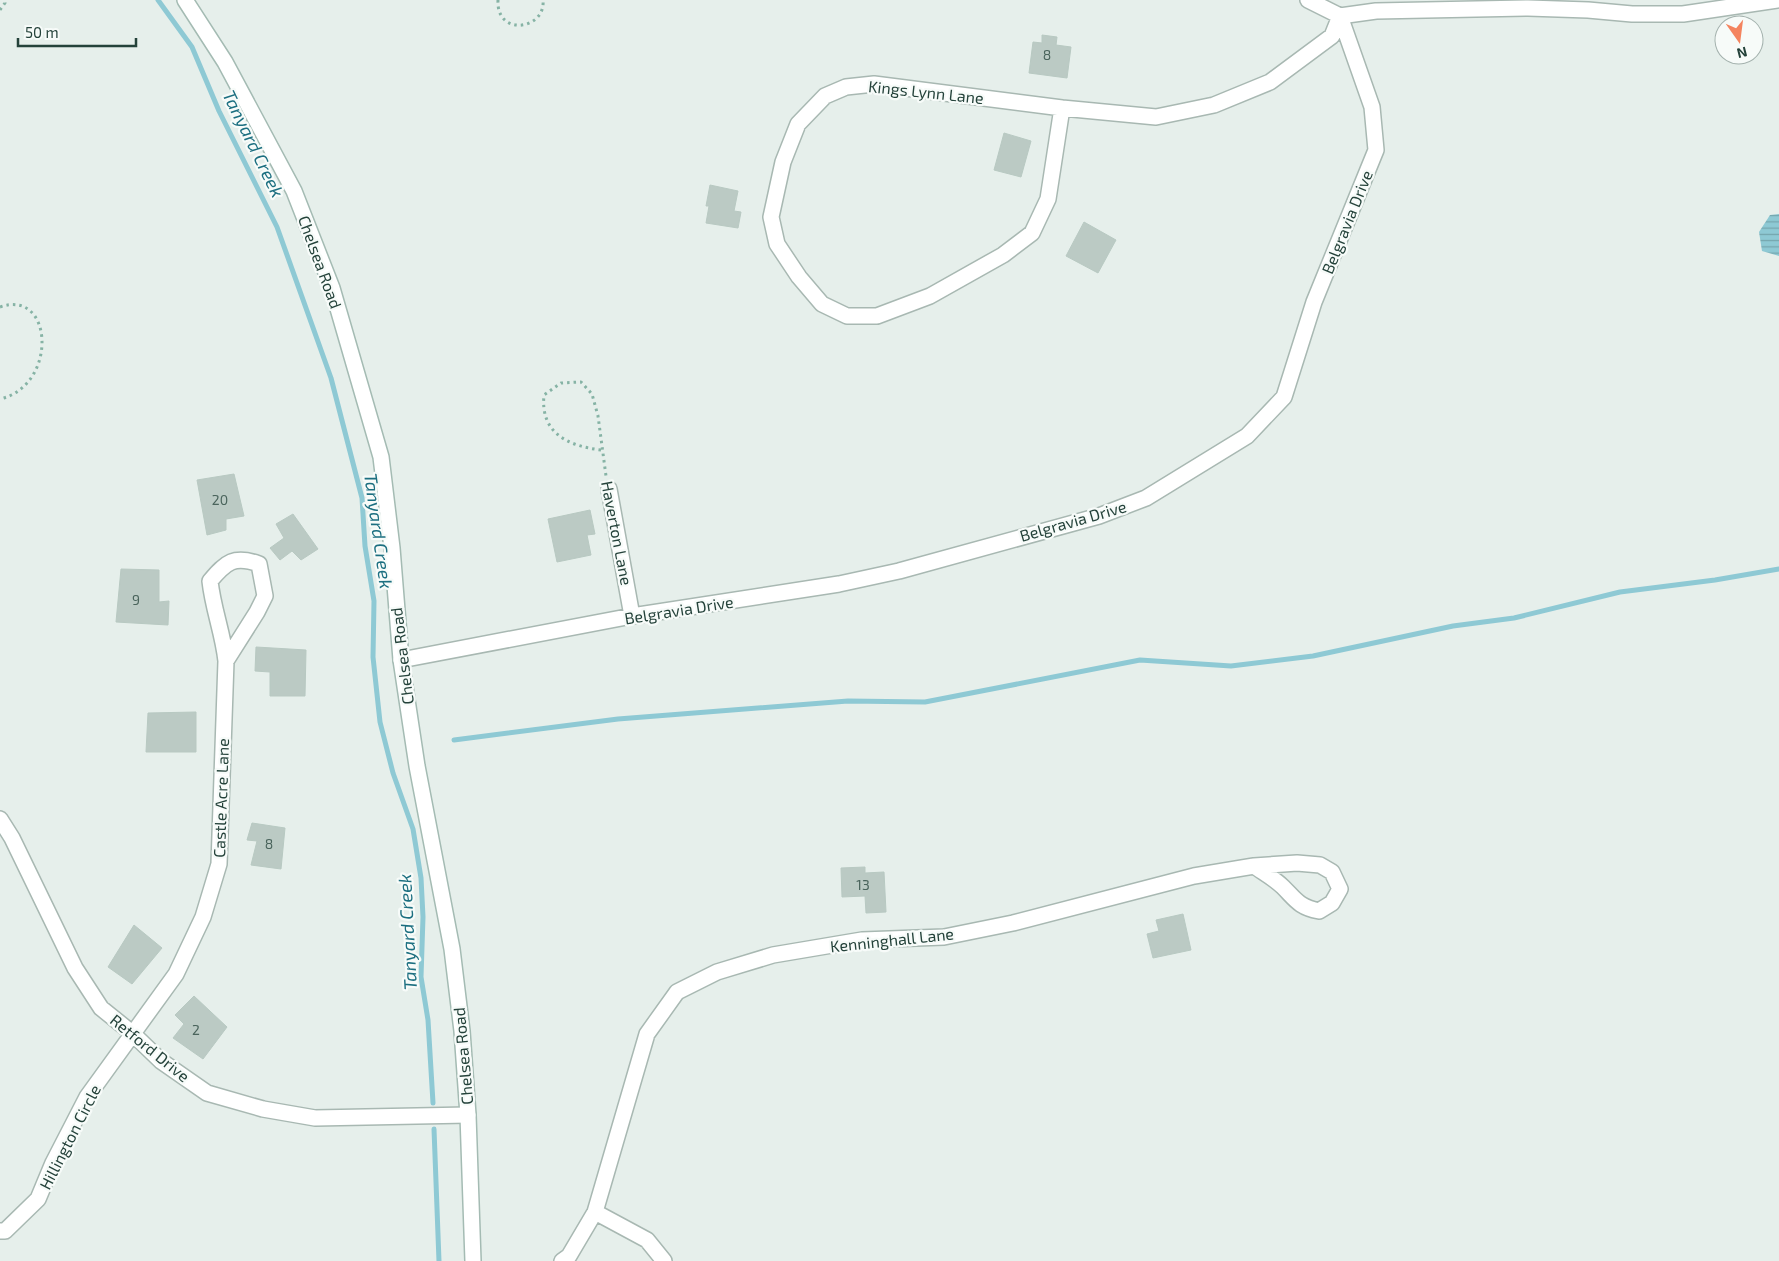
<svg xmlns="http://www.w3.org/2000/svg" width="1779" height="1261" font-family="'Exo 2',sans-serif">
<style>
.water{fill:url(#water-rules)}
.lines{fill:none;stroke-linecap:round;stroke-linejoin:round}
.stream{stroke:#8ec9d4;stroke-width:5}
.building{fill:#bbcac4;stroke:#b8c9c2}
.street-casing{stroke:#a8b8b2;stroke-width:18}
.secondary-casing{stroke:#a4bbb3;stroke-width:18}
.path{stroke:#86b3a5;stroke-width:3;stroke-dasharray:2.5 4;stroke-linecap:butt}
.street{stroke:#fff;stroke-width:15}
.secondary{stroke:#fff;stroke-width:15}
.labels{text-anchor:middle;stroke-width:4.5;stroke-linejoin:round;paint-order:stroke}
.number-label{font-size:14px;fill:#4a645c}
.street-label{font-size:16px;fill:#24423a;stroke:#f7fbf9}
.water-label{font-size:18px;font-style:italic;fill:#1c6f80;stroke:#f7fbf9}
</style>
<defs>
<pattern id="water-rules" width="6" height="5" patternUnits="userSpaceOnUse" patternTransform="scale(1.25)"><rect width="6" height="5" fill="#8ec9d4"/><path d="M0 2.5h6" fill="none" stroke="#74a5ad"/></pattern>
</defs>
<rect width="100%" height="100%" fill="#e6efeb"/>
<path class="water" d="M1779,214V256L1762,251L1759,232L1770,215Z"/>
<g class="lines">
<path class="stream" d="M158,0L192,47L219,111L277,227L331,378L362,498L365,546L374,601L373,657L380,722L393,773L413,829L421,878L423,917L421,977L428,1020L433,1103
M454,740L618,719L848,701L925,702L1140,660L1231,666L1313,656L1453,626L1514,618L1620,592L1715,580L1779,569
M434,1129L439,1261"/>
</g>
<path class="building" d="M1042,35L1057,37L1056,45L1071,47L1067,78L1029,73L1033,42L1042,43Z
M1004,133L1031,141L1021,177L994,170Z
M710,185L738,191L734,211L741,212L738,228L706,223L709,206H706Z
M1084,222L1116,240L1098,273L1066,256Z
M234,474L244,516L226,519V530L207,535L197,480Z
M590,510L595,534L587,535L591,555L557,562L548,519Z
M293,514L318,549L301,560L292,551L280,560L270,548L284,538L276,524Z
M121,569L159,570V602L169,601L168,625L116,622Z
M256,647L306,650L305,696H270V672L255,671Z
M196,712V752H146L148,713Z
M252,823L285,828L281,869L251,865L257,841L247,840Z
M865,867V873L884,872L886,912L866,913L865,896L842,897L841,868Z
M1183,914L1191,950L1153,958L1147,934L1159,931L1156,920Z
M134,925L162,948L132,984L108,967Z
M194,996L227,1027L203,1059L173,1038L184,1024L175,1015Z"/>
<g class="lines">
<g class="street-casing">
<path id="street" d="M1340,16L1376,11L1528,8L1588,10L1632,14H1683L1777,0
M874,84L1062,108L1048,199L1032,233L1003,255L930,296L877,316H847L822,304L799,277L777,244L771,217L783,162L798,124L825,96L846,87Z
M1062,108L1156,117L1214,105L1270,82L1332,36L1340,16
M609,489L632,616
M401,660L632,616L839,584L899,571L1099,516L1146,498L1247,436L1284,397L1314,302L1376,150L1372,107L1340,16L1308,0
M0,819L12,838L75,968L101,1008L132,1033L161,1061L207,1093L263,1109L315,1118L468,1115
M595,1212L647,1240L664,1261
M0,1231H5L38,1199L53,1163L87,1097L176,974L203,917L219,864L226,661L257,612L265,596L259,564C234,555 226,562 210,581C213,609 223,633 226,661
M562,1261L569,1256L595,1212L647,1034L677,992L717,972L773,955L862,940L944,937L1013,923L1194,876L1254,866L1297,863L1320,865L1332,872L1340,889L1332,903L1319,911C1299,907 1296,900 1283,887C1275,879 1264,873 1254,866"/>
</g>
<g class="secondary-casing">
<path id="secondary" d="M185,0L225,62L294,191L332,288L381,457L392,548L401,660L417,766L452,949L462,1031L468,1115L473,1261"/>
</g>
<path class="path" d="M498,0C496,37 546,30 543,0
M0,10L5,3L4,0
M0,307C54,288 58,386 0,399
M601,450C568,446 540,433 544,395L561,383L581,382L592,394L598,416L606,476"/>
<use href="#street" class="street"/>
<use href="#secondary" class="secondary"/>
</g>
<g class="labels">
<g class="number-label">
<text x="1047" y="60">8</text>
<text x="220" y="505">20</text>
<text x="136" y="605">9</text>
<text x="269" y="849">8</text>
<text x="863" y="890">13</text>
<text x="196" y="1035">2</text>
</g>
<g class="street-label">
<text transform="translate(926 92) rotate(6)" y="6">Kings Lynn Lane</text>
<text transform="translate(1347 222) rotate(-68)" y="6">Belgravia Drive</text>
<text transform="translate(320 262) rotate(70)" y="6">Chelsea Road</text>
<text transform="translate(1073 521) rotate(-16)" y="6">Belgravia Drive</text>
<text transform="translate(617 533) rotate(79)" y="6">Haverton Lane</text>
<text transform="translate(679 610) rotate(-9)" y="6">Belgravia Drive</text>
<text transform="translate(402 656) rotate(-97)" y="6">Chelsea Road</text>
<text transform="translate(221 798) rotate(-88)" y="6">Castle Acre Lane</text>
<text transform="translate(892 940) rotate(-6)" y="6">Kenninghall Lane</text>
<text transform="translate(150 1048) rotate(39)" y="6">Retford Drive</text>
<text transform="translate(463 1056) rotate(-95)" y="6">Chelsea Road</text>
<text transform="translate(70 1137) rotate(-63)" y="6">Hillington Circle</text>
</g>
<g class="water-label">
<text transform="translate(253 144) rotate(64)" y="6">Tanyard Creek</text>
<text transform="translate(378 531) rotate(82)" y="6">Tanyard Creek</text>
<text transform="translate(408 932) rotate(-93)" y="6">Tanyard Creek</text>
</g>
</g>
<g transform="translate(1739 40) rotate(166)"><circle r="24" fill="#f7fbf9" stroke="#a3b1ad"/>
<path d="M0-4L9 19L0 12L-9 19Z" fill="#f4845f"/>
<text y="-8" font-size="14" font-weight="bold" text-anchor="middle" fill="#24423a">N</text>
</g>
<path d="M18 38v8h118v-8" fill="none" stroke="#24423a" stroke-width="2.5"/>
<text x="25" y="38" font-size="15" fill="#24423a" stroke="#f7fbf9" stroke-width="4" paint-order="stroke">50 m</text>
</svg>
